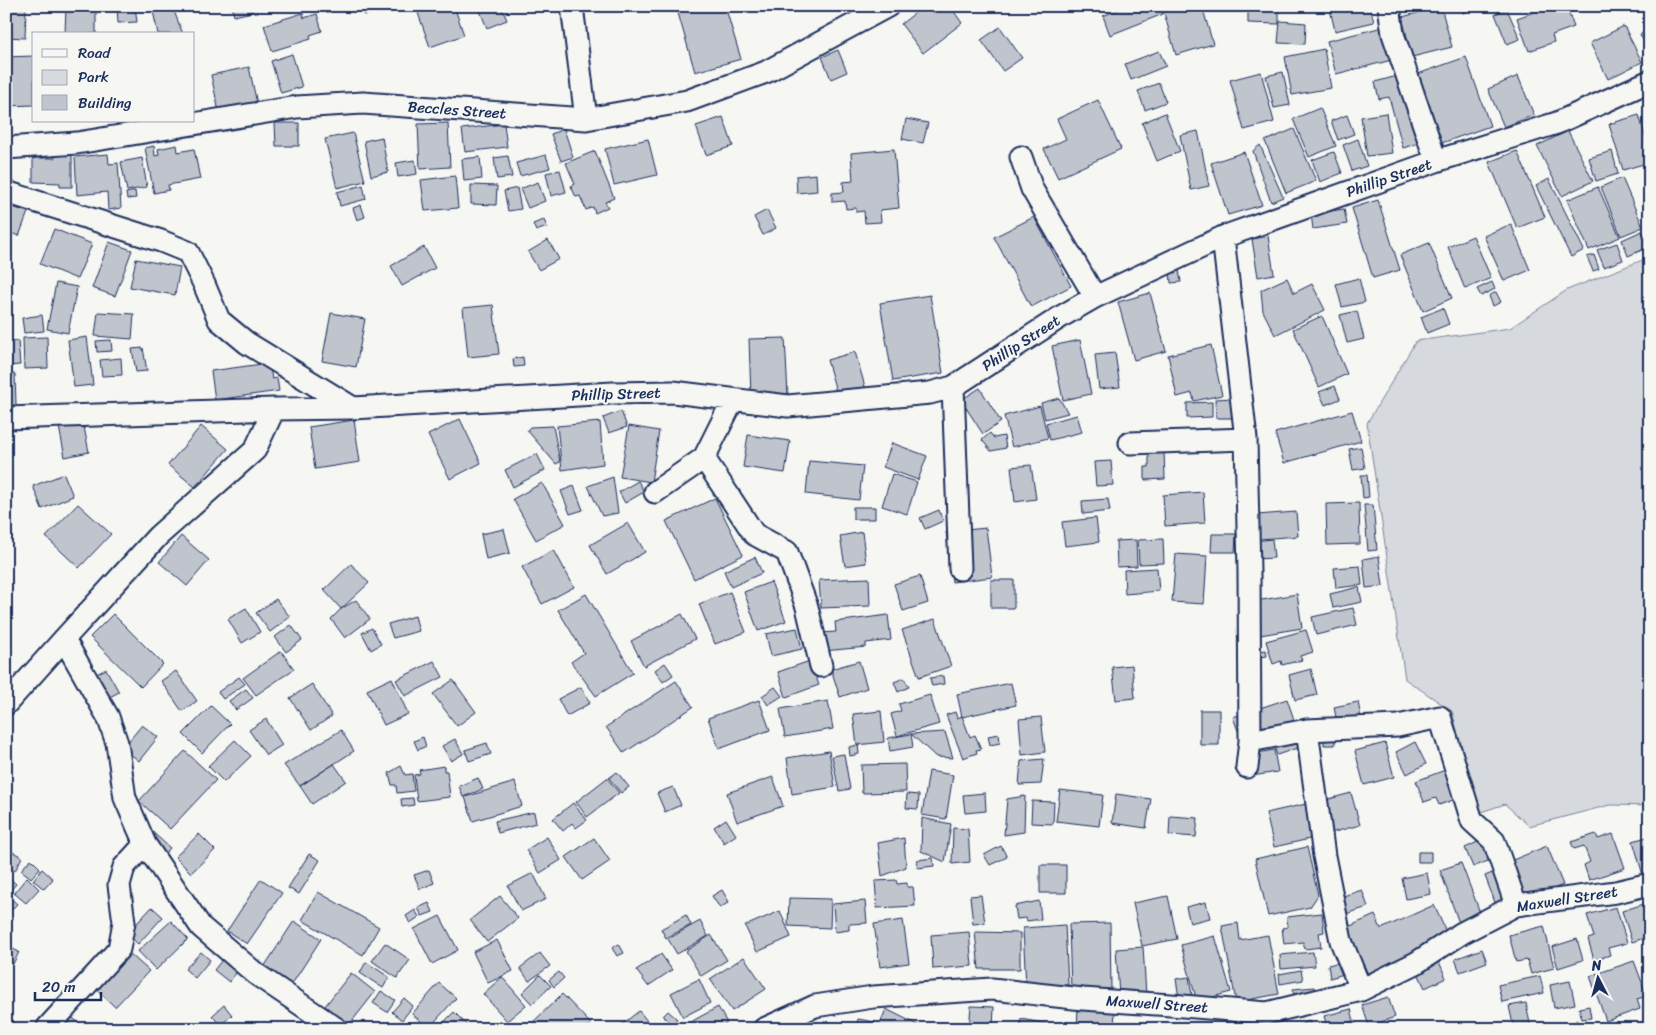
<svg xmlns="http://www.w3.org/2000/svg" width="1656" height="1035" font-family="Sriracha,sans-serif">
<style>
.green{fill:#d6d9dd;stroke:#78849e}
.building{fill:#c0c4cd;stroke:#1b2f5e}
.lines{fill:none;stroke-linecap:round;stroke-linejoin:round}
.minor-casing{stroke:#1b2f5e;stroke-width:25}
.minor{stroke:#f6f6f2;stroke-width:21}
.labels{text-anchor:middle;stroke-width:4.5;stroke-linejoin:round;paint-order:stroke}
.street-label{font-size:15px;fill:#1b2f5e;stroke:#f6f6f2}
</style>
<rect width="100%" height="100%" fill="#f6f6f2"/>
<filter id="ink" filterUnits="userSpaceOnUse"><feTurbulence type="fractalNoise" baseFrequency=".02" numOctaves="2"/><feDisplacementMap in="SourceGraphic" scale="10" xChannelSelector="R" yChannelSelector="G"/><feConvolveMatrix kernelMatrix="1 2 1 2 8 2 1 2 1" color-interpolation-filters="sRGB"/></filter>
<g filter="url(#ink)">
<path class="green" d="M1650,257V806L1610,805L1529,826L1505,804L1478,813L1452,711L1405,679L1367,423L1416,341L1510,328L1567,290Z"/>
<path class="building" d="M6,6H26L25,38L6,37Z
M66,6H96V34H65Z
M117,6H135L137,22L118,23Z
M166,6H172L183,34H158L153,11Z
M232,6H251L252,12L234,16Z
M362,6H390L391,9L364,15Z
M438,6H454L464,35L430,47L418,13Z
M478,6H501L507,20L487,28Z
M624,6H649L626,12Z
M676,6H725L741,59L695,72Z
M924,6H950L962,23L923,53L901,24Z
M1127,6H1160L1163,14L1110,35L1103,16Z
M1162,6H1202L1213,44L1176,55Z
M1248,6H1279V24L1248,23Z
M1340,6H1370L1374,22L1335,31L1330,9Z
M1460,6H1479L1463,13Z
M1551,6H1566L1574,27L1552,35L1554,42L1529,51L1517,18Z
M1642,6H1650V21Z
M1441,7L1452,47L1412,57L1402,17Z
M1507,9L1520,39L1507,44L1495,14Z
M303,13L304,18L317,14L322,31L310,35L311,39L272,51L264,25Z
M1280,21L1306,23L1305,44L1278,43Z
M1624,26L1642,62L1608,79L1590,43Z
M1000,27L1022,58L1003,71L981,40Z
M1383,27L1392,60L1336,74L1327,41Z
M1650,30V54L1640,34Z
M1324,49L1331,88L1292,95L1285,57Z
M838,50L847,72L831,79L822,57Z
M1159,51L1166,66L1131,80L1125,64Z
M292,54L302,87L281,93L271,61Z
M34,56V105L6,106V57Z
M1466,57L1490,126L1439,144L1415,75Z
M249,67L259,113L221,121L211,75Z
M1261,72L1274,122L1244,130L1230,80Z
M1283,72L1290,105L1274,108L1266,76Z
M1401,75L1419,143L1403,148L1389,97L1379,99L1375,82Z
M1518,76L1534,115L1504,127L1488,89Z
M1159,83L1166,102L1145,110L1138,91Z
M1098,100L1121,149L1058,178L1044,149L1066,139L1057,119Z
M1320,108L1336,146L1309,157L1293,119Z
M1165,113L1180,151L1157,161L1142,123Z
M1386,113L1392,153L1367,156L1361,117Z
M1347,115L1354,134L1338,140L1331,121Z
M1639,115L1650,152V162L1623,170L1609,124Z
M723,117L733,146L706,155L696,126Z
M906,119L928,123L923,143L902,139Z
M275,123H299V146H276Z
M448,123L450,167L420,169L418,124Z
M504,124L507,147L465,152L462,129Z
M564,129L573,157L561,161L551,134Z
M1294,129L1316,181L1286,193L1265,141Z
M1198,131L1209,186L1191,190L1180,135Z
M1568,131L1593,181L1562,196L1537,146Z
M353,133L365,181L337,188L325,139Z
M382,137L388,172L371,176L364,141Z
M648,139L657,175L614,185L605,149Z
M1358,139L1367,166L1352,171L1343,145Z
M177,145L178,152L194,149L200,179L168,185L169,190L154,193L145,148L154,146L155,156L159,155L158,149Z
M1260,145L1283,197L1271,202L1253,151Z
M894,149L899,208L880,210L881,222L865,223L864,211L856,212V208L846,209L845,201L832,202V193L844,192L843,182L853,181L851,153Z
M595,151L614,198L605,202L608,207L595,213L593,207L586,210L580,196L576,197L571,186L575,184L566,163Z
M1517,151L1545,217L1517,228L1489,162Z
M1612,151L1618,174L1596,181L1589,158Z
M1244,152L1262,205L1228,215L1211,163Z
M1334,152L1342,173L1320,182L1312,160Z
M55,154H72V187H60V183L33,182V158H55Z
M108,154L109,164L118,163L121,208L108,210L107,192L77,195L75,157Z
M546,155L550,168L520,176L516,163Z
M508,156L512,177L497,179L494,158Z
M480,157L482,179L464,181L462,159Z
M142,158L147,187L127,191L121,162Z
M415,160L417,174L398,177L396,163Z
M560,170L566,192L551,196L546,173Z
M816,174L817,191L797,193L796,176Z
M455,176L458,208L425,211L421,180Z
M1622,178L1643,227L1621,236L1601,187Z
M1549,179L1584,250L1571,257L1536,186Z
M538,182L545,201L528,208L520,189Z
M363,185L366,199L340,206L337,192Z
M471,185L497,186L496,205L471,204Z
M1598,187L1620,237L1589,250L1567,200Z
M517,188L521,209L508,211L504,191Z
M135,191L136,198L127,199L126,193Z
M1378,200L1400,270L1373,278L1352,208Z
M6,205L28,212L19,236L6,231Z
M361,205L365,217L357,220L353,208Z
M1344,209L1347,224L1313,229L1311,214Z
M767,210L776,228L763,235L754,217Z
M1034,217L1071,286L1031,307L994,237Z
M544,220L547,227L536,231L533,224Z
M1511,224L1530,270L1504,281L1484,236Z
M54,229L92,244L77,279L40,264Z
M1642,231L1649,247L1628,256L1622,240Z
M1268,236L1274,274L1258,277L1252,239Z
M1473,236L1491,278L1465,289L1448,247Z
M548,240L559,259L539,270L528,252Z
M109,242L132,250L115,296L92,288Z
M1429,243L1452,298L1423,311L1400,255Z
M1617,243L1623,260L1604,267L1597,250Z
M424,247L435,268L402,286L391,266Z
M1594,255L1599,269L1593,271L1587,257Z
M136,259L180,267L175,295L130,287Z
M1179,270L1181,282L1171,283L1170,271Z
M1287,278L1294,293L1312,284L1325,310L1275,335L1263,311L1261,290Z
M1359,278L1365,302L1342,307L1336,284Z
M1492,282L1495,289L1481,296L1477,289Z
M56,283L77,287L68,333L47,329Z
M1496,292L1501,302L1493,306L1489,296Z
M1150,293L1166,351L1134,360L1118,302Z
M930,295L943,373L893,381L880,303Z
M493,305L499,354L468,357L463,308Z
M1443,308L1449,324L1427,333L1421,317Z
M1357,311L1364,339L1347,343L1340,315Z
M98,312L134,314L132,339L95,336Z
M331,313L365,319L356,367L322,361Z
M42,315L44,331L24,333L22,318Z
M1322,316L1347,374L1319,387L1293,329Z
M47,337L48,368L24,369L23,338Z
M87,337L93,385L74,387L68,340Z
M785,338L788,396L751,397L749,339Z
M111,340L112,351L97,352L96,341Z
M1080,340L1091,394L1063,400L1052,346Z
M18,341L20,365L6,366V342Z
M1211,345L1222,395L1194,401L1192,393L1177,397L1168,355Z
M143,348L147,371L136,372L132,349Z
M855,352L866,390L838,398L827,360Z
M1115,353L1120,387L1099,389L1095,355Z
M523,357L524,366L514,367L513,359Z
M121,358L122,375L102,376L100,360Z
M269,363L272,379L277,378L279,391L215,400L211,371Z
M6,374H15L16,405H6Z
M1335,386L1340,399L1325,405L1319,392Z
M980,388L1001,422L983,434L961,400Z
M1059,398L1068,413L1045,419L1041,403Z
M1235,398L1236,418H1216L1215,399Z
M1212,402V417L1187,418V403Z
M1040,406L1048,438L1012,447L1004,416Z
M621,411L627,427L609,433L603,418Z
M1352,411L1361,441L1284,463L1275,433Z
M1077,415L1082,432L1050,440L1046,423Z
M460,419L481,463L450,479L428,435Z
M354,420L360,462L315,469L309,427Z
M83,422L89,452L65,457L59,427Z
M600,422L603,464L562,470L557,426Z
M201,426L228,449L195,487L168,465Z
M553,426L560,462L556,464L527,430L530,427Z
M629,426L659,431L651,482L620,477Z
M990,433L994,438L1004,436L1006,448L991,451L982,440Z
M748,435L790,441L785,473L743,467Z
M892,443L927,456L918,480L883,467Z
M1361,447L1365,468L1353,470L1349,449Z
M1164,451L1165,479L1145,480V467H1149V452Z
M537,454L545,470L513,487L505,470Z
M809,461L863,466L859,500L806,494Z
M1111,461L1113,485L1096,486L1094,462Z
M1031,465L1036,499L1015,502L1011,467Z
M64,474L73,496L42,509L33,486Z
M892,474L917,482L907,514L882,506Z
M1361,475H1367L1369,497L1363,498Z
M613,477L618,513L602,516L588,486Z
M638,481L644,492L625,503L619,492Z
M542,483L565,524L536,540L513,499Z
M574,486L583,510L570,514L561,491Z
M1203,492L1205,523L1165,526L1163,495Z
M715,498L743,555L694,579L666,521Z
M1108,499L1110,511L1083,514L1082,501Z
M1359,503L1360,544L1327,545L1326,504Z
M78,504L111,534L79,568L46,537Z
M1364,505H1373L1377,550L1368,551Z
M853,507H875V519H853Z
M939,510L943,521L925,529L920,518Z
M1296,512L1298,536L1259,539L1257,515Z
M1096,518L1099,542L1065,546L1062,522Z
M628,523L645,552L607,574L590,545Z
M986,528L992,577L952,582L946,532Z
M504,529L510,553L486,559L481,534Z
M862,532L866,563L845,566L840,536Z
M1212,534H1236L1235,552H1211Z
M181,536L209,560L187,586L159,562Z
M1163,539L1164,563L1139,564L1138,540Z
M1272,539L1274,558L1256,559L1255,541Z
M1136,540L1137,566L1117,567L1116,541Z
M554,550L574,587L542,604L522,567Z
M1176,554L1207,556L1204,604L1172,602Z
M1379,556L1383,586L1366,588L1363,559Z
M755,557L762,573L731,587L724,571Z
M351,564L369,583L341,609L324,590Z
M1360,566L1362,585L1336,588L1334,568Z
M1157,568L1159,591L1125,594L1124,570Z
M920,576L928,603L903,611L894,584Z
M869,578L870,606L821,608L819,580Z
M991,580H1014V608H991Z
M771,582L786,621L758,631L744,592Z
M1359,587L1362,602L1333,608L1330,594Z
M730,592L746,632L715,644L699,604Z
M586,594L633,673L596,696L571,662L584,653L558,610Z
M1297,594L1302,628L1260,635L1256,601Z
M276,599L290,617L270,632L256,613Z
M356,600L370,619L345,638L331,619L341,609Z
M246,608L260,632L242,643L228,619Z
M1353,608L1357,625L1316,635L1312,617Z
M113,614L163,664L141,687L90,637Z
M682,614L695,639L644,666L631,641Z
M888,615L891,640L866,643V647L823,651L821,633L836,632L835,622Z
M415,616L419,631L393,638L388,624Z
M935,619L951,666L919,677L902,630Z
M291,625L302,640L286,652L275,637Z
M372,628L381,644L371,650L362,633Z
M797,628L802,649L771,656L766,634Z
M1306,630L1313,652L1300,656L1302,660L1282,665L1281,661L1273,664L1266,641Z
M1260,643V651L1266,650L1267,656L1256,658Z
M281,651L294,669L256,695L243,678Z
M434,661L443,677L405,696L396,680Z
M810,661L819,685L786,697L778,672Z
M859,661L867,688L840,697L831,669Z
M665,663L673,675L663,682L655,670Z
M1132,665L1135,698L1116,700L1112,667Z
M106,669L119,692L104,700L91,677Z
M1311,669L1317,695L1295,700L1289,675Z
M176,671L197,701L182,711L161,681Z
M943,676L944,684L932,686L930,678Z
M239,677L245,684L223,699L218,692Z
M392,678L408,714L384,725L367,690Z
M904,678L909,687L898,692L894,682Z
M453,680L476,712L457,726L433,694Z
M676,681L693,707L624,753L606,727Z
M1011,683L1016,705L962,717L957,694Z
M312,684L332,716L311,730L290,698Z
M581,687L590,703L567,716L558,699Z
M775,687L782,696L768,705L762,696Z
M246,689L253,698L236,710L229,701Z
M930,695L939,724L897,736L891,714L901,711L899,704Z
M1287,699L1303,746L1277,755L1273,744L1246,753L1233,717Z
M759,700L770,730L719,749L708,718Z
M828,701L833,729L785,737L780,709Z
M1358,702L1364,733L1340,738L1334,707Z
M211,706L230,724L202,753L183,734Z
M1200,710H1219V745H1200Z
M881,711L884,742L857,745L853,714Z
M955,712L957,718L962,716L970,737L975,735L981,749L976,750L977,753L963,758L946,715Z
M1041,717L1045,752L1022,755L1019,719Z
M266,719L282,745L266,755L249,730Z
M142,725L158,737L139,761L123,748Z
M341,730L354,751L300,786L284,765Z
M945,732L953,758L936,757L911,734Z
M911,734L913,747L890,751L888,738Z
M999,734L1000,743L990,745L988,736Z
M1324,735H1335V745H1324Z
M423,737L426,746L418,750L414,741Z
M455,739L463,754L451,761L442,746Z
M235,740L251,756L224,782L208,766Z
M1415,742L1426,764L1407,774L1396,752Z
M487,743L491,754L469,761L465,750Z
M1385,743L1394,777L1364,785L1355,751Z
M858,745L859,754L850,756L849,747Z
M1274,750L1278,772L1245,777L1241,756Z
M185,751L216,780L170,829L139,801Z
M829,751L835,787L792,794L787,758Z
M844,754L850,789L839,791L832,756Z
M1044,759L1041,784L1019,785L1021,761Z
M334,764L346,781L312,804L300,786Z
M905,764L906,792L862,793L861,765Z
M401,766L405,775L412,774L414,791L397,793L396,785H392L389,773Z
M444,766V771H447L450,797L417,801L414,775L420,774L419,770Z
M1448,769L1459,798L1439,805L1436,798L1424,802L1416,781Z
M929,771L953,775L946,819L922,815Z
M617,772L629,787L621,793L609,778Z
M773,777L783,806L737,822L727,793Z
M478,778L483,789L463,797L459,786Z
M607,778L619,793L587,817L576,802Z
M515,782L522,806L473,821L465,797Z
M673,787L681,805L665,812L657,793Z
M1060,790L1103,795L1099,826L1056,821Z
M985,793L986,811L965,813L963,795Z
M1351,793L1360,825L1316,837L1307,805Z
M907,794L919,795L918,809L906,808Z
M1116,794L1151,799L1146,828L1112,823Z
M1025,796L1024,832L1004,835L1007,799Z
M413,798L414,805L402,807L401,799Z
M1032,801L1054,802L1053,824L1031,823Z
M573,803L587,820L576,828L572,823L563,831L553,819Z
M1306,804L1314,838L1274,847L1266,813Z
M534,812L536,823L498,833L495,821Z
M1170,816L1198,818L1196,837L1169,835Z
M922,818L951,824L945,862L921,851Z
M726,819L736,835L724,843L714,827Z
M148,828L170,848L155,864L129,840Z
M953,828L968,829L970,862L952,864Z
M199,834L215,850L191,873L175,857Z
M1596,834L1598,839L1613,834L1625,868L1589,880L1584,865L1590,862L1584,846L1574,849L1571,842Z
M1650,836V880L1645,882L1633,841Z
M547,837L561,860L540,873L526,850Z
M594,838L610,861L582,880L566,857Z
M904,838L906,867L882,876L878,843Z
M1484,839L1493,859L1473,867L1465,848Z
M1001,846L1007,857L990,865L984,855Z
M1547,846L1563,885L1524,900L1508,862Z
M1307,847L1318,895L1310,907L1268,916L1255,859Z
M13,852L22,857L15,871L6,866Z
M1418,852H1431V862H1418Z
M309,854L320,860L299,894L288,888Z
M933,858L934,866L918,868L917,860Z
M31,859L40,868L31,878L21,870Z
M1461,863L1481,915L1459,923L1440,870Z
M1040,865H1066V893H1040Z
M42,869L53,879L44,889L33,880Z
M429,870L434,883L420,889L414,875Z
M1497,871L1509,900L1496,905L1485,876Z
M533,873L546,899L521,911L508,886Z
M1427,873L1431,894L1406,899L1402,878Z
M6,875L16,884L9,892L6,890Z
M27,877L39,889L26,903L14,893Z
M261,879L282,893L247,944L227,931Z
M896,880L897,884L907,883V887H913L915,906L877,908L875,881Z
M722,890L729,902L720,908L712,896Z
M1362,890L1368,907L1342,915L1337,898Z
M318,892L379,927L363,955L302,920Z
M6,894L17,904L6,915Z
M981,895L985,923L973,924L970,896Z
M500,896L518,918L487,942L470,920Z
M1168,896L1177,939L1142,946L1133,903Z
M789,898L831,899L830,928L788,926Z
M865,901L867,923L849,924V930L835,932L833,904Z
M1039,901L1041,919L1027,921L1026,918L1017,919L1015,906Z
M1206,902L1210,918L1190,923L1186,907Z
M1650,902V936L1632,942L1622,911Z
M429,903L433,912L422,916L418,908Z
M1434,905L1448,936L1368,974L1346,928L1375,915L1381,929Z
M152,907L163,917L138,944L127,934Z
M1616,907L1627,943L1608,948L1610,955L1594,960L1588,939L1594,937L1587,915Z
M415,910L419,917L410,923L406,916Z
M780,911L791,937L757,952L745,926Z
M1322,913L1324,932L1319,933L1321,947L1305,949L1303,942L1284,944L1282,928L1288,927L1287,917Z
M686,915L691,925L666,938L661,929Z
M440,916L458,950L432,964L414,929Z
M903,920L909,963L880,967L874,924Z
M171,921L188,939L156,970L138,951Z
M294,921L321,939L292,984L264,967Z
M700,921L708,936L677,954L668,939Z
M1110,923L1111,990H1071L1069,924Z
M1238,923L1240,940L1268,935L1279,994L1236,1002L1222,926Z
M1065,925L1068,985L1026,987L1023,928Z
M1544,926L1554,968L1531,974L1527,960L1516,962L1509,935Z
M969,932L972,966L933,969L931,935Z
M975,932L1020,933V969H979Z
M711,935L727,960L701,976L686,951Z
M1215,936L1231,992L1197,1001L1181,945Z
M1577,939L1583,960L1558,968L1552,947Z
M497,940L513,971L488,983L473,952Z
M385,943L410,960L397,978L372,961Z
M619,944L624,953L617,956L612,948Z
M7,946L19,952L13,964L6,960Z
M1143,947L1146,995L1119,996L1116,949Z
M1482,949L1487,962L1460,972L1455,959Z
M201,952L210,960L195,978L185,969Z
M1313,952L1315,966L1281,969L1280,955Z
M129,953L149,971L115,1007L95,988Z
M540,953L550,966L529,981L520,968Z
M661,954L672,970L648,986L636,970Z
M744,957L766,989L732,1011L710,979Z
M1437,957L1446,978L1425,988L1415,967Z
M222,960L237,972L229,982L214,970Z
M1634,961L1647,996L1637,999L1640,1009L1606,1021L1590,976Z
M366,962L389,977L383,988L360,973Z
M1341,962L1344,974L1330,978L1328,965Z
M1301,970L1303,980L1280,984L1279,974Z
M559,972L564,978L554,987L549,980Z
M351,973L375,992L349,1025L325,1006Z
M540,975L551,986L532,1004L522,993Z
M1540,976L1544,993L1502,1002L1498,985Z
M502,977L526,1005L507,1021L483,994Z
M1189,977L1193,1001L1180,1004L1176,979Z
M699,979L710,1003L683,1017L671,993Z
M1570,981L1575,1004L1554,1008L1550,985Z
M439,983L456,998L429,1028L412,1014Z
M1315,987L1316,997L1294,999L1293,989Z
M381,991L395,1000L387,1012L373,1003Z
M562,994L591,1024L587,1029H526Z
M1388,997L1395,1017L1369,1026L1362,1005Z
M404,998L413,1006L402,1020L392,1012Z
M1526,1003L1531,1029H1514L1509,1006Z
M224,1005L232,1015L221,1025L212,1016Z
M971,1006L994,1007L993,1029H969Z
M1589,1006L1591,1018L1582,1019L1579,1008Z
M718,1007L727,1023L716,1029H690L687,1024Z
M1078,1007L1115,1009L1114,1029H1077Z
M886,1009L922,1027V1029H878Z
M1351,1009L1354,1021L1327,1027L1324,1016Z
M639,1011L648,1022L639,1029H623L620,1026Z
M668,1011L677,1019L672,1025L663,1016Z
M454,1012L471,1029H448L443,1023Z
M68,1014L80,1024L76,1029H56Z
M7,1017L22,1029H6Z
M858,1019L875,1022L873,1029H856Z
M1021,1019L1048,1024L1047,1029H1020Z
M303,1020L315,1029H296Z
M1577,1020L1581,1027L1578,1029H1564Z
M1309,1021L1312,1029H1290Z
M1642,1022L1650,1029H1636Z
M1356,1023L1358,1029H1332Z"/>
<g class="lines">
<g class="minor-casing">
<path id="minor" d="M572,6L586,119
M1389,6L1393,34L1436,161
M6,148L77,143L297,107L363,103L586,119L687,101L766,72L888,6
M1021,157L1032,189L1095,297
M6,192L161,241L188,252L204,284L219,320L247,343L353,408
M1223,237L1246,439L1249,572L1250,741L1247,767
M953,387L960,569
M6,418L274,409L353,408L613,393L673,392L788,406L930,393L953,387L1062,316L1095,297L1223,237L1436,161L1557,123L1650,81
M1130,443L1246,439
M704,458L754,534L787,552L807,607L821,666
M655,492L704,458L733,400
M64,639L108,717L117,743L125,798L145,844L201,927L256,974L337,1029
M6,704L64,639L158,536L255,450L274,409
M1307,730L1324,856L1341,941L1361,990
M1250,741L1307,730L1398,726L1440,717L1472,821L1494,841L1516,905
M48,1027L119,949L124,922L119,885L124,867L145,844
M764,1029L815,1006L873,997L992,989L1083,999L1171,1005L1267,1013L1361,990L1416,963L1462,933L1516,905L1616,892L1650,884"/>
</g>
<use href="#minor" class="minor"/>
</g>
</g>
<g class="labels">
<g class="street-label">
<text transform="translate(457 110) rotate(4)" y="5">Beccles Street</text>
<text transform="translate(1389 178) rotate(-19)" y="5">Phillip Street</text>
<text transform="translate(1021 343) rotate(-33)" y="5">Phillip Street</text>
<text transform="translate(616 394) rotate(-2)" y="5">Phillip Street</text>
<text transform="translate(1567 899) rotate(-9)" y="5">Maxwell Street</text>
<text transform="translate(1157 1004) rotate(4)" y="5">Maxwell Street</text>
</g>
</g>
<rect width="1656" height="1035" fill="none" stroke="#f6f6f2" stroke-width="25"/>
<rect x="12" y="12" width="1631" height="1010" fill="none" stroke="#1b2f5e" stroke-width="2" filter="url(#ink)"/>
<rect x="32" y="32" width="162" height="90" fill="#f6f6f2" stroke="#9ea6b7"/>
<rect x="42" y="49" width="25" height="8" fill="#f6f6f2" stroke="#9ea6b7"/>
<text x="78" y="58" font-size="15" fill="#1b2f5e">Road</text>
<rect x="42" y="70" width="25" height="15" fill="#d6d9dd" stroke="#9ea6b7"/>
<text x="78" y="82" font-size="15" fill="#1b2f5e">Park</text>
<rect x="42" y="95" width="25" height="15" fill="#c0c4cd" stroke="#9ea6b7"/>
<text x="78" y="108" font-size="15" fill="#1b2f5e">Building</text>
<g transform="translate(1598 978) rotate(354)" stroke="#f6f6f2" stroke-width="4" paint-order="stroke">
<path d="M0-4L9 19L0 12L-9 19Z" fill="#1b2f5e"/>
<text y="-8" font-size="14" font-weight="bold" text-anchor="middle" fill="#1b2f5e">N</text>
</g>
<path d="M35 992v8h66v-8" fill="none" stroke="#1b2f5e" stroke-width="2.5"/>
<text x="42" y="992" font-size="15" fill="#1b2f5e" stroke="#f6f6f2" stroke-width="4" paint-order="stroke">20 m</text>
</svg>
